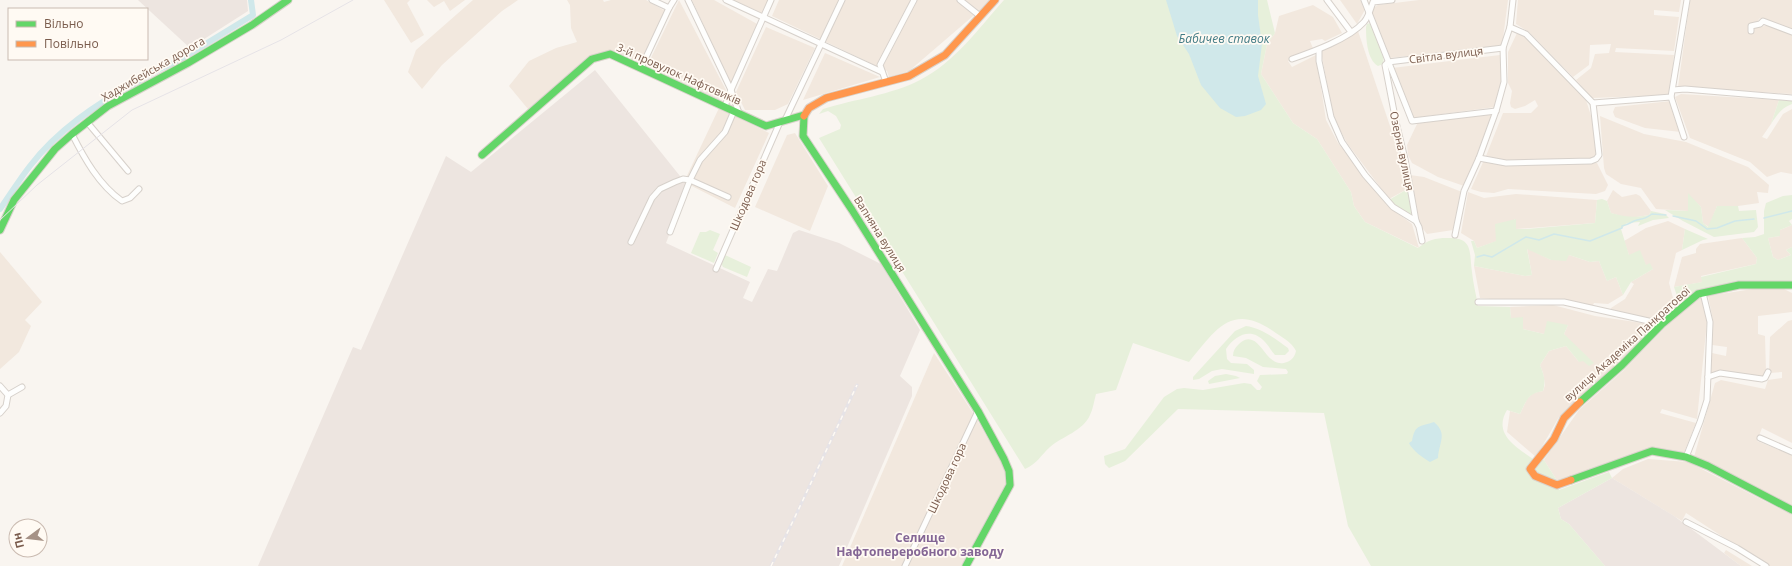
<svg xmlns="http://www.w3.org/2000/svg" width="1792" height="566" font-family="'Open Sans',sans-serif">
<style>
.residential{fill:#f2e8de}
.industrial{fill:#ede5e0}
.green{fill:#e7f0db}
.water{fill:#d0e8ea}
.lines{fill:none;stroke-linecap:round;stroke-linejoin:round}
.stream{stroke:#d0e8ea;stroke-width:1.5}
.canal{stroke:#d0e8ea;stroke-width:6}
.street-casing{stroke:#d7d1cb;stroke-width:7}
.fast-casing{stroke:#d9d2cb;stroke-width:9}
.slow-casing{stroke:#d9d2cb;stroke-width:9}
.street{stroke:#fefefd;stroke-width:5}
.fast{stroke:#63d668;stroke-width:7}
.slow{stroke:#ff974d;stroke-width:7}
.tram{stroke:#e6e3e7;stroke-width:1}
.rail-casing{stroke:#e6e3e7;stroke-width:3}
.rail{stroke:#fffaf3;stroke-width:1.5;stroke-dasharray:4.5;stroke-linecap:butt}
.labels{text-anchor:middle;stroke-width:3.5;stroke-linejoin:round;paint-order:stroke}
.street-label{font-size:11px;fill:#7a5c4d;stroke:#fffaf3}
.water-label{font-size:12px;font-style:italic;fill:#437c86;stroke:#fffaf3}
.neighbourhood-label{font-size:12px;font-weight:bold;fill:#846695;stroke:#fffaf3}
</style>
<rect width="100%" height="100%" fill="#f9f5f0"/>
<g class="residential">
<path d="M384,0H410L407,3L424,35L411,43Z"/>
<path d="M427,0H465L450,11L444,1L434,7Z"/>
<path d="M473,0H518L502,11L442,65L422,89L408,72L416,50Z"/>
<path d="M567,0H603L604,2L611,0H646L665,11L639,65L610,52L589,56L528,109L509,86L529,61L556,48L577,42L571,28L570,5Z"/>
<path d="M679,0L726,90L719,99L647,66Z"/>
<path d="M692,0H714L759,25L731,85Z"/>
<path d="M733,0H770L764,14Z"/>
<path d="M779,0H990L980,10L909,71L889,77L887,71L772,16Z"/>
<path d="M1340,0H1363L1366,8L1357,24Z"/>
<path d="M1419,0H1508L1502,46L1389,58L1371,10L1378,5Z"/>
<path d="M1518,0H1681L1679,12L1654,10V15L1679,17L1674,51L1616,48L1615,52L1674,55L1670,95L1592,98L1576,80L1591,68L1595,54L1609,53L1611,44L1590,45L1589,65L1573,77L1529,32L1516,24Z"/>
<path d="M1690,0H1792V30L1760,18L1756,23H1749L1748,33H1753L1754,28L1770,25L1792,34V94L1678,87Z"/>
<path d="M1313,5L1333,17L1342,33L1325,41L1322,39L1310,41L1314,51L1288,61L1292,67L1316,55L1326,120L1338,143L1389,207L1412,224L1419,248L1365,222L1354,206L1351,192L1317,139L1293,123L1261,74L1267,44L1275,33L1279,16Z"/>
<path d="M766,27L815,48L788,104L775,110H745L736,92Z"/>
<path d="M1358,31L1390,126L1409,188L1389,199L1347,143L1333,116L1321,51Z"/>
<path d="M1517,33L1523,34L1586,100L1592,119L1597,152L1592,160L1501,161L1486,156L1503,113H1531L1538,106L1535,100L1525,106L1515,109L1511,107L1510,103L1512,91L1508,83V52Z"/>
<path d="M825,53L880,77L803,100Z"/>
<path d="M1500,55L1503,84L1495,107L1413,118L1392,68Z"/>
<path d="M1681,94L1779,100L1771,124L1762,137L1767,139L1783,114L1792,109V174L1781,172L1767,177L1750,162L1690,138L1675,97Z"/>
<path d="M1671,101L1681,132L1645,128L1615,117L1613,112L1615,107Z"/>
<path d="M719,108L769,133L735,208L684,182Z"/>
<path d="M1496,112L1467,187L1438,177L1412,163L1408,155L1407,145L1418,122Z"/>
<path d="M1600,116L1644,134L1686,142L1748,167L1769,185L1768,193L1757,192L1759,203L1738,206H1717L1709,227L1703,223L1701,207L1688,194V211L1656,209L1641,188L1621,184L1606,174L1604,168Z"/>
<path d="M795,133L828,186L810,231L755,207L787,135Z"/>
<path d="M1484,160L1506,166L1597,163L1608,185L1605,191L1596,194L1508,189L1494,193L1481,192L1471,189Z"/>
<path d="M1410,175L1424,177L1462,192L1453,230L1427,234L1420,225Z"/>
<path d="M1613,190L1622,197L1636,194L1640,196L1651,211L1649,215L1637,217H1624L1611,213L1607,201Z"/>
<path d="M1468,192L1484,198L1516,194L1597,200L1595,223L1516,229L1515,219L1497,241L1477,248L1474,241L1461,233Z"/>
<path d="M1668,221L1685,229L1682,250L1676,253L1669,283L1673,298L1678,305L1664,318L1652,321L1610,312L1611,308L1625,299L1634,284L1631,282L1653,269L1629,255L1624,241L1646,228Z"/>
<path d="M1792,225V247L1786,250L1791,255L1778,260L1773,257L1768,238L1780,236V230Z"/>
<path d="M1742,238L1757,258L1756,264L1701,276L1703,282L1674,287L1682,257L1696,253V249L1700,244Z"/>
<path d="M1527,248L1551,260L1569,255L1590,262L1599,261L1607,281L1616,277L1623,295L1608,304L1594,303L1592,307L1564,301L1503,300L1480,298L1474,266L1525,276L1532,275Z"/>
<path d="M0,252L42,302L25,320L31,326L19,352L0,369Z"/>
<path d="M1759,288H1782L1792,293V312L1758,316V334L1765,336L1766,372L1763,378L1759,379L1758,375L1751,377L1711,374L1712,353L1726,356L1727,347L1712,345L1713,320L1708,296Z"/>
<path d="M1701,297L1707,322L1697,419L1662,409L1660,413L1696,423L1683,455L1653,449L1557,483L1556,479L1544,460L1579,410L1623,371L1685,307Z"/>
<path d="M1553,305L1595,316L1649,324L1651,329L1622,362L1559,417L1536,457L1507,432L1510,411L1520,414L1527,399L1533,393L1543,391L1545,385L1543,373L1540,365L1549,351L1566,346L1579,362L1564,334L1568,325L1544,334L1523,329L1511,318L1510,307Z"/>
<path d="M1792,320V443L1762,428L1757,441L1792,455V509L1694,457L1715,383L1721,380L1765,389L1768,380L1782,378V372L1769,373L1770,337L1788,321Z"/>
<path d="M934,353L973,413L1005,469L1006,484L962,566H842Z"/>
<path d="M1648,459L1688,462L1792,515V566H1768L1686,513L1682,521L1612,478L1623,469Z"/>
<path d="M1726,550L1752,566H1741L1724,553Z"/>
</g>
<g class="industrial">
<path d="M138,0H247L248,11L190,48Z"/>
<path d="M595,70L688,186L666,243L750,282L743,298L752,302L768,269L777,271L793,233L799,230L839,243L881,264L920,330L900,376L912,387V396L839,566H258L353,347L361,350L446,156L471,172Z"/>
<path d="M1612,478L1674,516L1741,566H1605L1569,524L1561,519L1558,508Z"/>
</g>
<g class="green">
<path d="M1004,0H1267L1275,33L1267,44L1261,74L1293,123L1317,139L1351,192L1354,206L1365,222L1418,248C1428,240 1435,238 1447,238C1474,237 1469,252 1472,272C1473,283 1476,294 1478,306L1510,307L1511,318L1523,317V329L1544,334L1547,321L1568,325L1564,334L1594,363L1589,366L1583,361L1579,362L1566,346L1549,351L1540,365C1544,374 1546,382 1543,391C1527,394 1527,400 1520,414L1507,410C1492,435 1518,448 1536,461L1544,460L1556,479L1559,490L1609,472L1612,478L1558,508L1561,519L1569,524L1605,566H1371L1348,526L1324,413L1178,409L1125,461L1109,468L1105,464L1104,456L1125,449L1164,397L1177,389L1184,388L1203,390L1244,383L1251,384L1257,390H1260L1262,387L1257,381L1260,375L1287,374L1288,372L1286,369L1263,367L1246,358L1233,356C1233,351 1235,348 1238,345C1242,341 1246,338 1252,340C1264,344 1269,369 1287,362C1292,360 1295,356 1296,351C1292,342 1280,336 1273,331C1231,302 1215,331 1189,362L1133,343L1116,390L1096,394C1094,401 1093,409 1090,415C1083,431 1063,436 1050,447C1040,456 1038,463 1025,469L819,138L840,129L841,125L836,116L828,111L819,114L823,109C855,99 891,95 920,80C954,63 979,28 1004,0Z"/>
<path d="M1370,23C1375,32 1386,54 1383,64L1378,66C1367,60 1366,39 1366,27L1367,24Z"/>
<path d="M1779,100L1792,101V104C1781,108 1777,115 1771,124Z"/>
<path d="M1409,188L1414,218L1394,205L1389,200Z"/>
<path d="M1688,193L1701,207L1703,223L1708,227L1717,206H1738L1739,211L1756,210L1758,227L1754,232L1714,237L1683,221L1665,210L1688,211Z"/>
<path d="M1792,195V219L1789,221L1792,225L1780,230V236L1768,238L1773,257L1778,260L1791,255L1786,250L1792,247V281H1737L1704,290L1683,302L1677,296L1674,287L1702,282L1701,277L1756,264L1757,258L1742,238L1755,237L1764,234V211L1766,203L1783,196Z"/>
<path d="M1602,199L1607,201L1611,213C1625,217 1635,218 1649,215L1651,211L1665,214L1669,218L1653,220L1638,226L1640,222L1627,223L1621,229L1629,255L1640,250L1646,265L1650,263L1653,269L1631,282L1623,295L1616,277L1607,281L1599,261L1590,262L1569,255L1566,261L1551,260L1527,249L1532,275L1525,276L1474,266L1475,255L1471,241H1474L1477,248L1496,241L1495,224L1516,219V229H1527L1595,223L1597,200Z"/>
<path d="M1685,229L1708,239L1703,240L1682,250Z"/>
<path d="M710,230L720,234L713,250L718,253L714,263L691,253L700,232H706Z"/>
<path d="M725,255L751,267L747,277L723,267L721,263Z"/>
<path d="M1246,326C1261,328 1276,339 1288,348L1289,351L1285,355H1275C1271,351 1269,346 1265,342C1252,327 1236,334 1226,349L1227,359L1231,363L1247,364L1254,370V374L1222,369L1212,371L1199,379L1193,380V377L1235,331Z"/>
<path d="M1226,374L1236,376L1240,378L1209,384L1208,381L1215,376Z"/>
</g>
<g class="water">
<path d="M1166,0H1258V15L1262,44L1258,76L1266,104L1261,110L1245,116L1236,117L1220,108L1201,85L1189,54L1177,36Z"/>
<path d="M1434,422C1448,434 1439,442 1438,458L1430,462C1423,458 1412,450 1409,443L1412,441C1415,423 1421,427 1434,422Z"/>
</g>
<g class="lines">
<g class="stream">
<path d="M1673,216L1696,221L1707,229L1717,228L1735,221L1754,219"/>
<path d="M1764,218L1792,211"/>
<path d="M1477,257L1484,255L1492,257L1526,237L1539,240L1554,234L1590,241L1622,228V226C1627,225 1630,223 1634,221C1642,218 1642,221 1652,214L1666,215"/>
</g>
<path class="canal" d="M0,209C10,195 19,180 30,166C58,130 95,105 135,83C148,75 161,67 176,62L253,15L251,0"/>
<defs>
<g id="street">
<path d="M652,0L669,8"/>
<path d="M688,0L731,90L739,113"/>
<path d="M726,0L882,72"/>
<path d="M960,0L980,16"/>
<path d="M1327,0L1351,32"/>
<path d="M1364,0L1412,121L1496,111"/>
<path d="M1751,31V26L1760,24L1763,21L1792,32"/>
<path d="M1319,50V61L1331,117L1342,142L1365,175L1393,207L1416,221"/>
<path d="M1292,59C1312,52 1349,39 1364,22C1368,18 1371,8 1373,2L1392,0"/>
<path d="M641,68L669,8L674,0"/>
<path d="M886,82L880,65L914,0"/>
<path d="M1673,90L1685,89L1792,98"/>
<path d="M1671,97L1684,137"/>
<path d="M1593,103L1671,97L1687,0"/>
<path d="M725,106L731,90L771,0"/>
<path d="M785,120L842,0"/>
<path d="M87,122L128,171"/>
<path d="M72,134C84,158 99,185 122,201L130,198L139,189"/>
<path d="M1479,158L1506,163L1591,161L1596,159L1599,155L1593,103L1526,34L1510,27"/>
<path d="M670,232L690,180L700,160L725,132L734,111"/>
<path d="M1455,235L1464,191L1479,158L1496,111L1504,82L1503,48L1510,27L1513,0"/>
<path d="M1422,241L1419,227L1416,221L1405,159L1396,122L1385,65L1388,62L1503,48"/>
<path d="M631,242L652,198L660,189L675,182L683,179L690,180L728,197"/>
<path d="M716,269L780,122"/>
<path d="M1478,302H1564L1662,324"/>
<path d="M1708,377L1720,373L1762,379L1765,378L1768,372"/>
<path d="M0,386L8,395L6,406L0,413"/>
<path d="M8,395L22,387"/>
<path d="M1760,438L1792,452"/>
<path d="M1686,457L1700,422L1707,400L1710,322L1703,293"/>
<path d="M1686,522L1737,548L1766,566"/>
<path d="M905,566L978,411"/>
</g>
<g id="fast">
<path d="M804,116L803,136L852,210L978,411L1004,459L1009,471L1010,485L966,566"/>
<path d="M482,155L592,59L610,54L766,126L804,115"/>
<path d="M0,230L14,200L55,149L72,134L108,106L188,63L252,25L288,0"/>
<path d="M1580,402L1622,365L1662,324L1698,294L1739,285H1792"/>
<path d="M1571,480L1652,451L1686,457L1708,466L1792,510"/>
</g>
<g id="slow">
<path d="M804,116L809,108L826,98L909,76L945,55L995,0"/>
<path d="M1571,480L1557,485L1535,476L1530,469L1554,439L1564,418L1580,402"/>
</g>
</defs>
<use href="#street" class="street-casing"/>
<use href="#fast" class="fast-casing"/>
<use href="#slow" class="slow-casing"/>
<use href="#street" class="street"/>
<use href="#fast" class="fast"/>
<use href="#slow" class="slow"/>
<path class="tram" d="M0,220L37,185L132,110L281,40L353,0"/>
<defs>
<path id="rail" d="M771,566L794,519L857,385"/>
</defs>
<use href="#rail" class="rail-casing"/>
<use href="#rail" class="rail"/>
</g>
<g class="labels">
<g class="street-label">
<text transform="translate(1446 55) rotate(-7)" y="4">Світла вулиця</text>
<text transform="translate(153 69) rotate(-30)" y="4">Хаджибейська дорога</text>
<text transform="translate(679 74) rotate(24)" y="4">3-й провулок Нафтовиків</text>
<text transform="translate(1402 151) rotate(78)" y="4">Озерна вулиця</text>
<text transform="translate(748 195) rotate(-67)" y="4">Шкодова гора</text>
<text transform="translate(880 234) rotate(58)" y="4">Вапняна вулиця</text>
<text transform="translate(1627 344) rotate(-42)" y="4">вулиця Академіка Панкратової</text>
<text transform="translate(947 478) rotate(-65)" y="4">Шкодова гора</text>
</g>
<g class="water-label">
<text x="1224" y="43">Бабичев ставок</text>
</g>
<g class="neighbourhood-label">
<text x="920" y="542">Селище<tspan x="920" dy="14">Нафтопереробного заводу</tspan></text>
</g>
</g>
<rect x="8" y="8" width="140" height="52" fill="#fffaf3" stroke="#cabbb1"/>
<rect x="16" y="21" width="20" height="6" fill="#63d668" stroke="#cabbb1"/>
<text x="44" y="28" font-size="12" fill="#7a5c4d">Вільно</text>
<rect x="16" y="41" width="20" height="6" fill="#ff974d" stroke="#cabbb1"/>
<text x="44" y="48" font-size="12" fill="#7a5c4d">Повільно</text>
<g transform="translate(28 538) rotate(255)"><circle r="19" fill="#fffaf3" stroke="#cabbb1"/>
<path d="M0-3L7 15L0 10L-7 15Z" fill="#a69286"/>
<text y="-6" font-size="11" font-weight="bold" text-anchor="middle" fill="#7a5c4d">Пн</text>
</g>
</svg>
